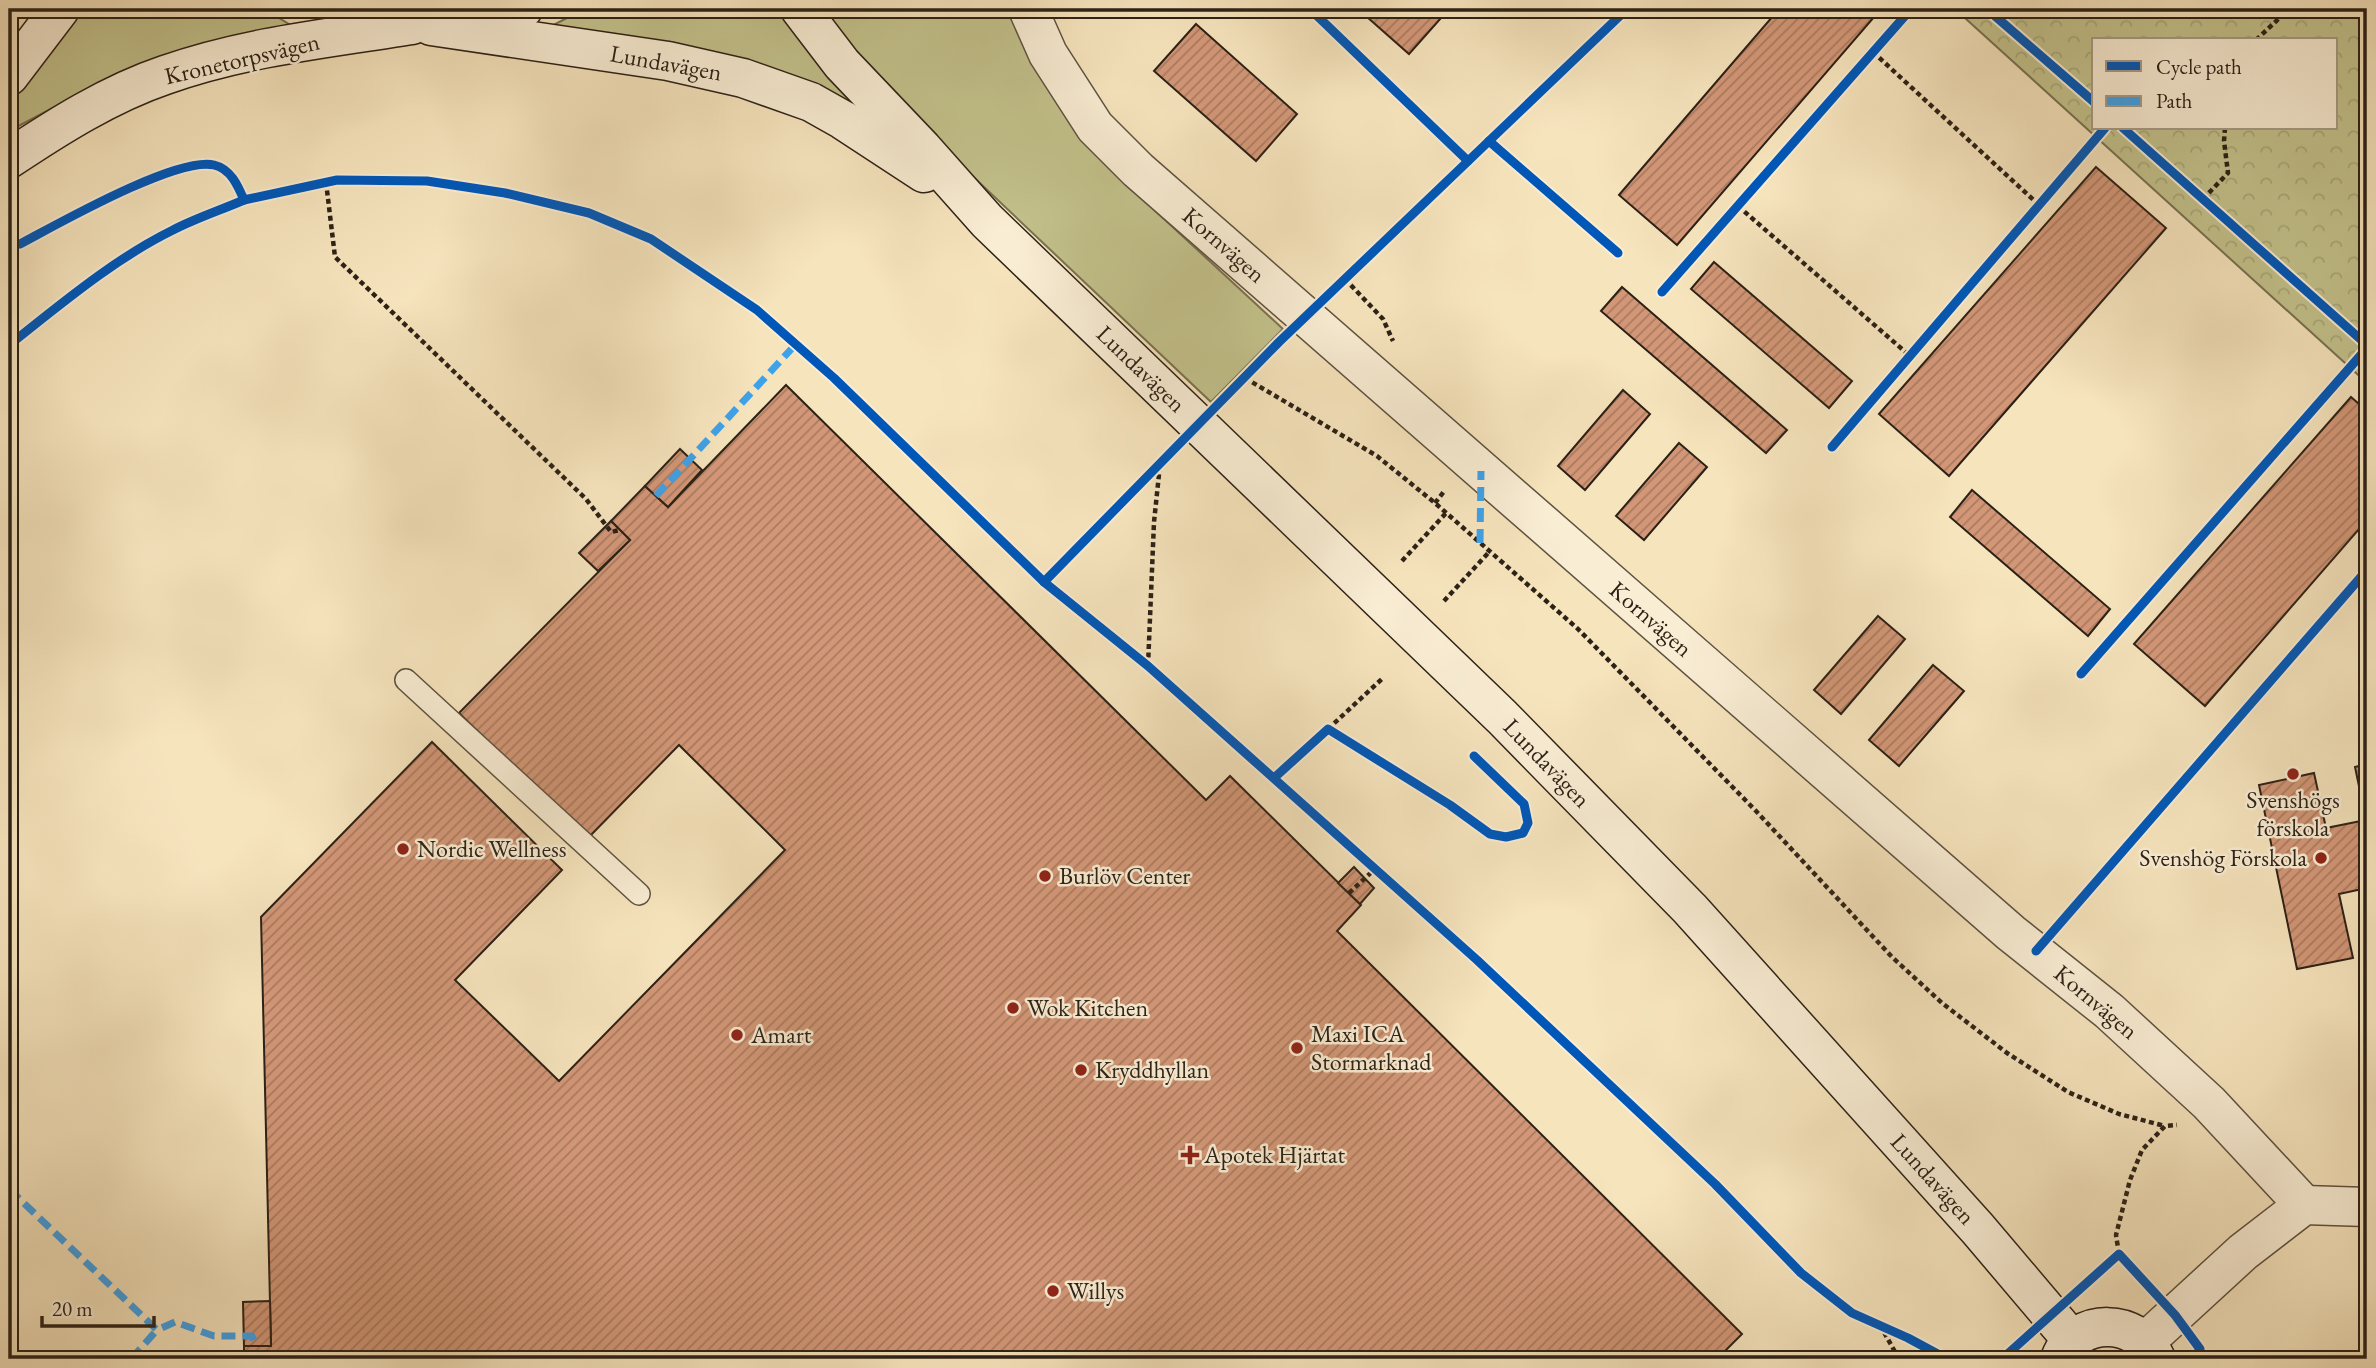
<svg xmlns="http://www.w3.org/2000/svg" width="2376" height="1368" font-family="'EB Garamond',serif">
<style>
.grass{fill:#c3c28c;stroke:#787251;stroke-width:2}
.park{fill:url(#park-crowns);stroke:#787251;stroke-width:2;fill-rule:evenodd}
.building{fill:url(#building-hatch);stroke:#2c2116;stroke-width:2}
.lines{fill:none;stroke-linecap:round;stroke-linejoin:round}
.service-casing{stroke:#5e5240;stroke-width:24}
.minor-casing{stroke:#5e5240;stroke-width:41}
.tertiary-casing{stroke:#5e5240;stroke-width:41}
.secondary-casing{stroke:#2c2116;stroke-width:41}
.path{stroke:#2c2116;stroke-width:4.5;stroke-dasharray:5 3.5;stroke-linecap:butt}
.service{stroke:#f9edd4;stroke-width:21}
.minor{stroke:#f9edd4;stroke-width:38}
.tertiary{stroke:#f9edd4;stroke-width:38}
.secondary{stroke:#f9edd4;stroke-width:38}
.quiet{stroke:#3ea2ea;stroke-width:7;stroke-dasharray:14 7;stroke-linecap:butt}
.cycleway-casing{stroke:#f9edd4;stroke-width:13}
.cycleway{stroke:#0057b8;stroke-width:9}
.poi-dot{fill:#8f2418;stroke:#f9edd4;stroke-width:2.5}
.labels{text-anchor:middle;stroke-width:5;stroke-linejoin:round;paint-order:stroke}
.street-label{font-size:24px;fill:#2c2116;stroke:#f9edd4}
.poi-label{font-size:24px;fill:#2c2116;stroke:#f9edd4;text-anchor:start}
</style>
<defs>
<pattern id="park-crowns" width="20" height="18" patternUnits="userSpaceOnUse" patternTransform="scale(1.75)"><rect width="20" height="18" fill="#c3c28c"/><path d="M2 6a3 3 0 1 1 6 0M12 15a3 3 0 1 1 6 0" fill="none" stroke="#a8a678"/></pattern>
<pattern id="building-hatch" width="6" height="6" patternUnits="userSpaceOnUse" patternTransform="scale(1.75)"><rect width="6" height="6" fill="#d39777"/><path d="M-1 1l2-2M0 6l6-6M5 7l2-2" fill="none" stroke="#ab7b61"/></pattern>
</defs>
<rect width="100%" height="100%" fill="#f6e4bd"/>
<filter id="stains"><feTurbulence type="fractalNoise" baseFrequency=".00286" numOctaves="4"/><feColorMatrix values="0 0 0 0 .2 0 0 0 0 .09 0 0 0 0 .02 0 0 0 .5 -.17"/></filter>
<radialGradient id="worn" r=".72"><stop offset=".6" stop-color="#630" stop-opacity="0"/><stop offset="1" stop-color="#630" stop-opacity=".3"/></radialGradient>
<g class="grass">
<path d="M82,9H264L292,26L123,71L9,131V99Z"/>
<path d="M584,9H785L873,114L540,32Z"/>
<path d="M818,9H1014L1123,181L1283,329L1211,402L888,96Z"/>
</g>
<path class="park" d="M1955,9H2367V383ZM2094,40H2336V128H2094Z"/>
<g class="building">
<path d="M1358,9H1449L1409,54Z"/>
<path d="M1779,9H1881L1677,245L1619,195Z"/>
<path d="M1196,24L1297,114L1256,161L1154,71Z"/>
<path d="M2096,167L2166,228L1949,476L1879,414Z"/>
<path d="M1714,262L1852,381L1829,408L1691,289Z"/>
<path d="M1622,287L1787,430L1766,453L1601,311Z"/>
<path d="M786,385L1206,800L1230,776L1361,905L1337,931L1742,1334L1717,1359H244V1346H271L261,917L432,742L562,870L455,980L559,1081L785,850L679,745L587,839L459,713L630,540L611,521L645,486L668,507Z"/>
<path d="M1623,390L1650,414L1585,490L1558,466Z"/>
<path d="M2351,397L2367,411V520L2205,706L2134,644Z"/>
<path d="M1679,443L1707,467L1644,540L1616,516Z"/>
<path d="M680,449L702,470L668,507L645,486Z"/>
<path d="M1972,490L2110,609L2088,636L1950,517Z"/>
<path d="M611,521L630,540L598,571L579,553Z"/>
<path d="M1878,616L1905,639L1841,714L1814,690Z"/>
<path d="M1933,665L1964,691L1899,766L1869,740Z"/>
<path d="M2367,764V888L2339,894L2353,958L2297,969L2259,785L2314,773L2326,828L2366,820L2355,767Z"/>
<path d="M1354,867L1374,888L1360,904L1338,883Z"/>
<path d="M270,1301L271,1346H244L243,1302Z"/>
</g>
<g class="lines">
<defs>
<path id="service" d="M406,680L639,894"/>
<path id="minor" d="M1028,9L1048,54L1095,127L1138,170L2011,933L2109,1011L2209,1103L2304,1205"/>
<path id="tertiary" d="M2145,1342L2243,1252L2304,1205L2367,1207"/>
<g id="secondary">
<path d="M800,9L842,64L923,149L987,221L1502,717L1690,909L1978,1229L2072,1340"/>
<path d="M467,23L485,20L523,9"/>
<path d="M431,26L668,61L743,78L811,102L843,120L924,173"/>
<path d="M9,76L60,9"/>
<path d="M9,159C57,127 109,94 165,75C244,47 329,38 412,25"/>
<path d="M2060,1359C2076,1316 2139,1317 2156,1359"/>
</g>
</defs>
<use href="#service" class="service-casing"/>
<use href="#minor" class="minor-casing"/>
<use href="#tertiary" class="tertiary-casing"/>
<use href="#secondary" class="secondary-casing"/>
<g class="path">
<path d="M2256,40L2289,9"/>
<path d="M1873,52L2039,205"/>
<path d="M326,182L335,257L586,499L611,532L620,530"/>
<path d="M2203,199L2228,173L2224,141L2225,128"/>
<path d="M1738,206L1910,356"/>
<path d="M1345,279L1383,319L1393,341"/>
<path d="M1245,378L1377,456L1435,503L1578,629L1756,811L1892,957L1942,1003L2007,1053L2068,1092L2119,1114L2165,1126"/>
<path d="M1435,503L1445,490"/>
<path d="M1402,561L1446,513"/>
<path d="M1444,601L1490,551"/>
<path d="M1148,666L1154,522L1160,465"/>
<path d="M1328,729L1384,677"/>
<path d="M1349,893L1376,868"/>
<path d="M2119,1254L2116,1235L2130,1180L2142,1150L2165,1126L2177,1125"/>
<path d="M1880,1325L1899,1359"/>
</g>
<use href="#service" class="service"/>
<use href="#minor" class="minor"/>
<use href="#tertiary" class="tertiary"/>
<use href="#secondary" class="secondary"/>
<g class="quiet">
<path d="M656,496L796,344"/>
<path d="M1480,543L1481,471"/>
<path d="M9,1189L157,1330L175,1322L214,1336H252L256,1346"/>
<path d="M131,1359L157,1330"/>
</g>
<defs>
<g id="cycleway">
<path d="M1310,9L1468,161"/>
<path d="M1987,9L2094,102"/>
<path d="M2123,128L2367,345"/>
<path d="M1489,141L1618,253"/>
<path d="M9,244H20C56,225 177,156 214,165C231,169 238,186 244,200L337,180L427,181L505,193L589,213L651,239L757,310L834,378L1044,582L1148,666L1477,960L1715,1184L1801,1273L1852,1313L1908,1338L1947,1359"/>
<path d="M1662,292L1911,9"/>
<path d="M9,345C61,304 114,259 173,230C196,218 221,210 244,200"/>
<path d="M1832,447L2105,128"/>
<path d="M1044,582L1279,342L1627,9"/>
<path d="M2081,674L2367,348"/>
<path d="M1274,778L1328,729L1450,805L1490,834L1506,837L1523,833L1528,823L1524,804L1474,756"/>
<path d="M2036,951L2367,570"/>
<path d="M2002,1359L2119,1254L2175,1315L2200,1349L2194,1359"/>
</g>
</defs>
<use href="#cycleway" class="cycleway-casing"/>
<use href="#cycleway" class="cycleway"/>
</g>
<g class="poi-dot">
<circle cx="2293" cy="774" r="7"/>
<circle cx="403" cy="849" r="7"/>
<circle cx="2321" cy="858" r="7"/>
<circle cx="1045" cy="876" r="7"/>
<circle cx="1013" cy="1008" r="7"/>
<circle cx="737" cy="1035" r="7"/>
<circle cx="1297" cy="1048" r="7"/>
<circle cx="1081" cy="1070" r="7"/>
<path d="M1186.5 1144.5h7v7h7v7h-7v7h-7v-7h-7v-7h7z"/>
<circle cx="1053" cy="1291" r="7"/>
</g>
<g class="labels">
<g class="street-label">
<text transform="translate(242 59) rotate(-13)" y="8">Kronetorpsvägen</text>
<text transform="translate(666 63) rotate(10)" y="8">Lundavägen</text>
<text transform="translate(1224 245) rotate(41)" y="8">Kornvägen</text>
<text transform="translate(1141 369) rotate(44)" y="8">Lundavägen</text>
<text transform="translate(1651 619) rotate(41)" y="8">Kornvägen</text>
<text transform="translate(1547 763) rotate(46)" y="8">Lundavägen</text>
<text transform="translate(2096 1002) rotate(40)" y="8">Kornvägen</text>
<text transform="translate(1933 1179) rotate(48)" y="8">Lundavägen</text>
</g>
<g class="poi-label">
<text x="2293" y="808" text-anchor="middle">Svenshögs<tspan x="2293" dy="28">förskola</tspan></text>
<text x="417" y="857">Nordic Wellness</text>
<text x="2307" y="866" text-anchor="end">Svenshög Förskola</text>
<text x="1059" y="884">Burlöv Center</text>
<text x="1027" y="1016">Wok Kitchen</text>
<text x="1311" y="1042">Maxi ICA<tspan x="1311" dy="28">Stormarknad</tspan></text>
<text x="751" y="1043">Amart</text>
<text x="1095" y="1078">Kryddhyllan</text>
<text x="1204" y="1163">Apotek Hjärtat</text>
<text x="1067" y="1299">Willys</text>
</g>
</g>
<rect width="2376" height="1368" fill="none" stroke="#f6e4bd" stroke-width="35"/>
<rect x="10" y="10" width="2355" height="1347" fill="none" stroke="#2c2116" stroke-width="3.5"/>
<rect x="18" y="18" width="2341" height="1333" fill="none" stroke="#2c2116" stroke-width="2"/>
<rect x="2092" y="38" width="245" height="91" fill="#f9edd4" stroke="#a79b88" stroke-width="2"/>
<rect x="2106" y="61" width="35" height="10" fill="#0057b8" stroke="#a79b88" stroke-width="2"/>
<text x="2156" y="74" font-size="21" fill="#2c2116">Cycle path</text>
<rect x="2106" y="96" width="35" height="10" fill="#3ea2ea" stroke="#a79b88" stroke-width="2"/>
<text x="2156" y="108" font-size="21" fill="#2c2116">Path</text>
<path d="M42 1316v10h112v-10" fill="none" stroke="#2c2116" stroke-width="3.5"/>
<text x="52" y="1316" font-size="21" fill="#2c2116" stroke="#f9edd4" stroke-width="5" paint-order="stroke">20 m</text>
<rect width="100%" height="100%" filter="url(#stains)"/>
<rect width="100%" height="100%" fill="url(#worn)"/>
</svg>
